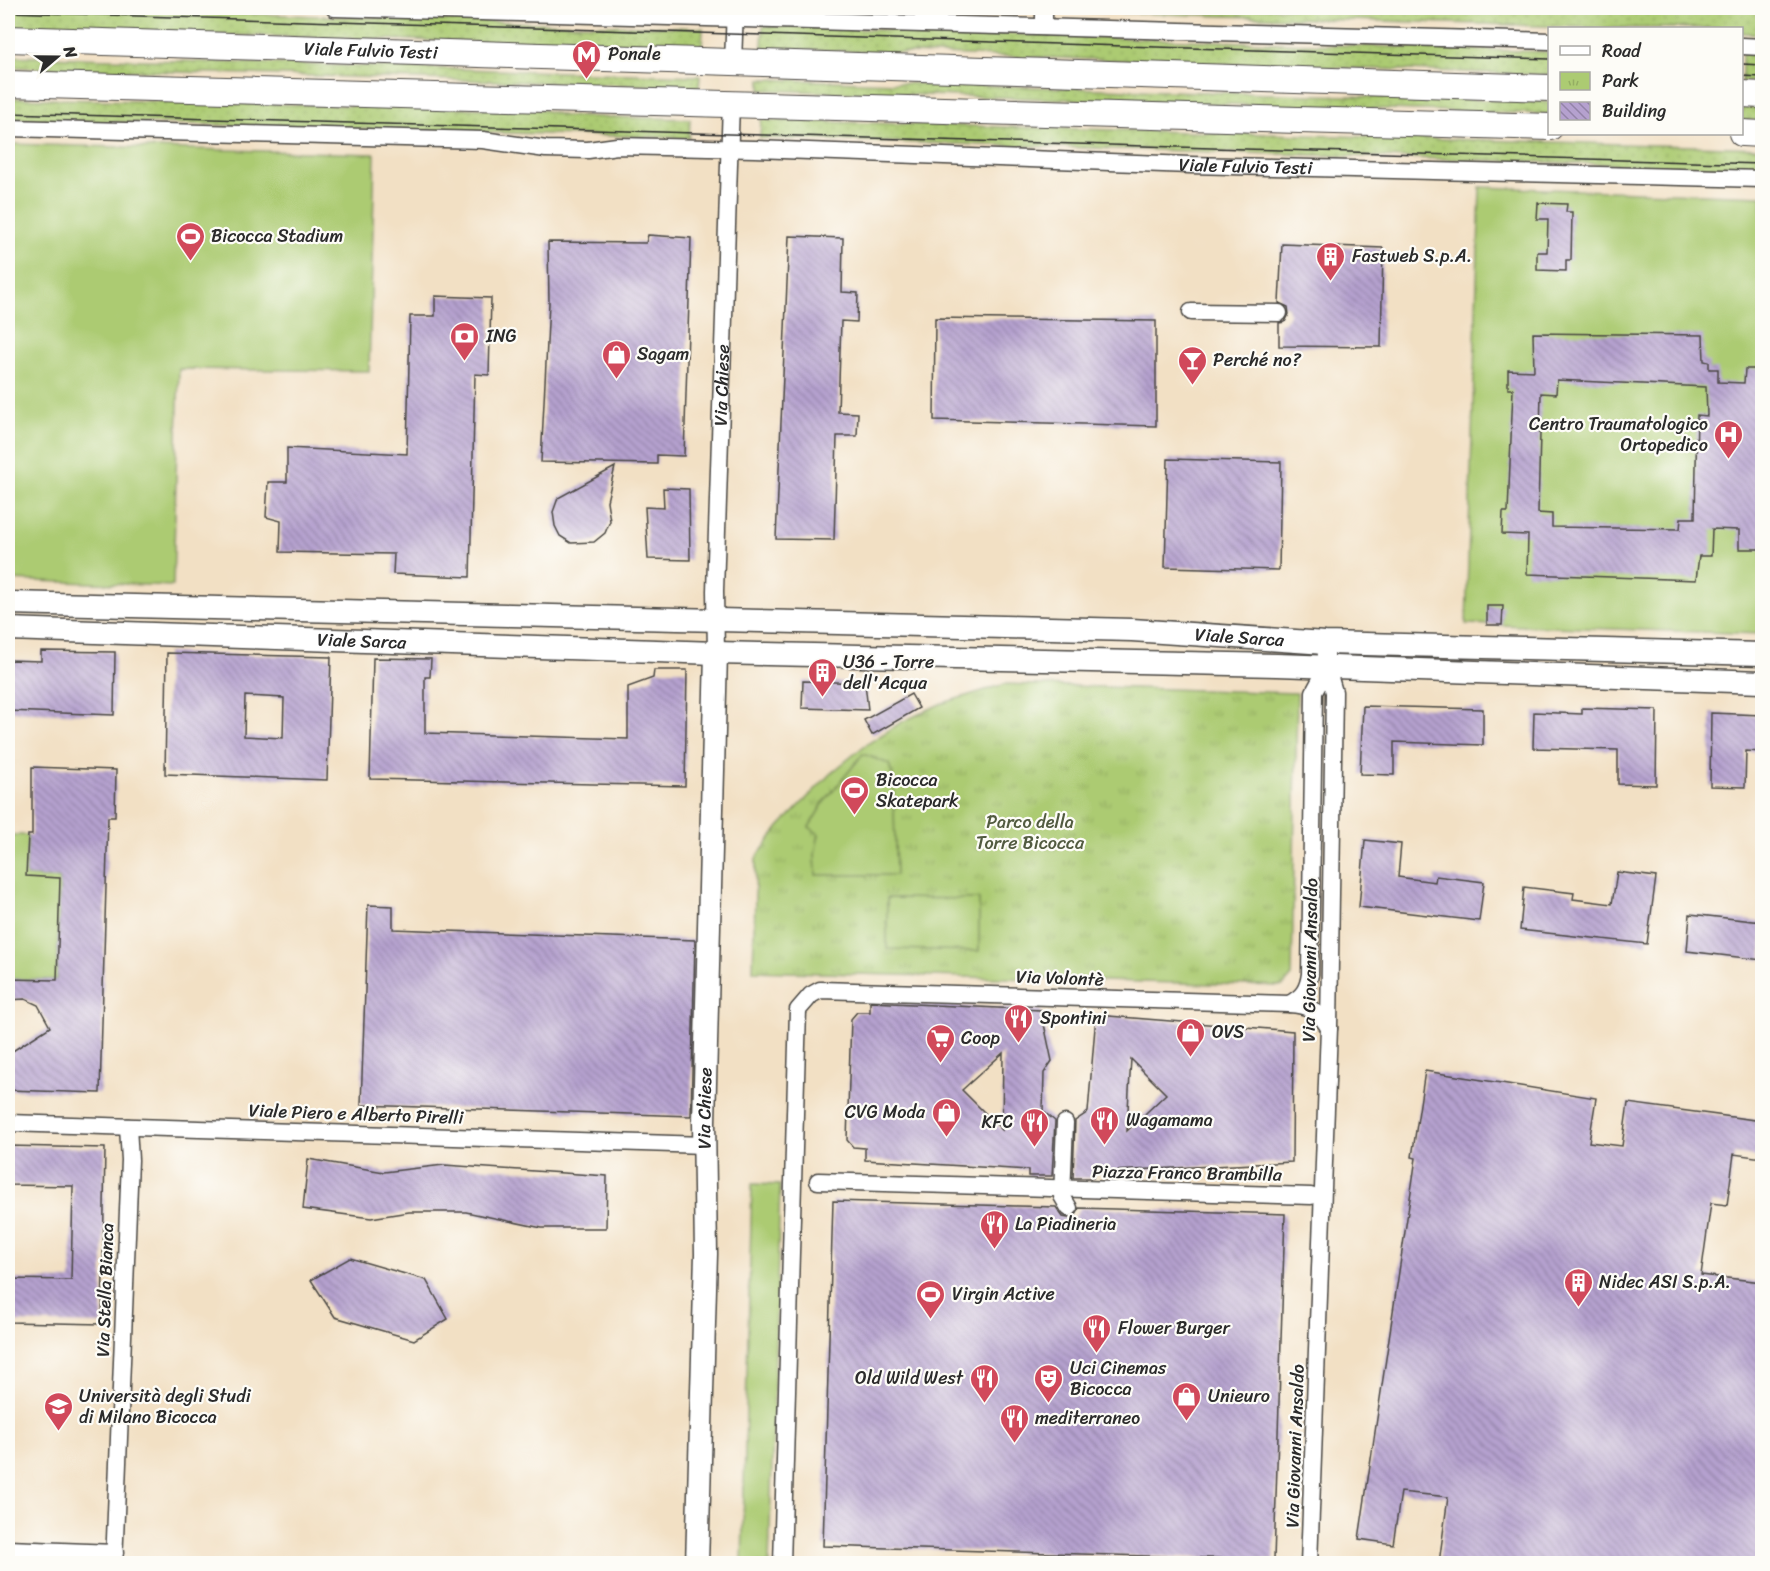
<svg xmlns="http://www.w3.org/2000/svg" width="1770" height="1571" font-family="Sriracha,sans-serif">
<style>
.grass{fill:url(#grass-dots);stroke:#6c7b4e;stroke-width:1.5}
.park{fill:url(#park-tufts);stroke:#6c7b4e;stroke-width:1.5}
.garden{fill:#accb72;stroke:#6c7b4e;stroke-width:1.5}
.building{fill:url(#building-back-hatch);fill-rule:evenodd}
.lines{fill:none;stroke-linecap:round;stroke-linejoin:round}
.street-casing{stroke:#494642;stroke-width:19}
.secondary-casing{stroke:#494642;stroke-width:25}
.primary-casing{stroke:#494642;stroke-width:28}
.street{stroke:#fff;stroke-width:16}
.secondary{stroke:#fff;stroke-width:22}
.primary{stroke:#fff;stroke-width:26}
.tram{stroke:#2b2b2b;stroke-width:1.5}
.labels{text-anchor:middle;stroke-width:4.5;stroke-linejoin:round;paint-order:stroke}
.street-label{font-size:18px;fill:#2b2b2b;stroke:#fdfcf7}
.poi-label{font-size:18px;fill:#2b2b2b;stroke:#fdfcf7;text-anchor:start}
.park-label{font-size:18px;fill:#525b40;stroke:#fdfcf7}
</style>
<defs>
<pattern id="grass-dots" width="8" height="8" patternUnits="userSpaceOnUse" patternTransform="scale(1.5)"><rect width="8" height="8" fill="#accb72"/><path d="M2 2h.1M6 6h.1" fill="none" stroke="#94ae63" stroke-width="1.8" stroke-linecap="round"/></pattern>
<pattern id="park-tufts" width="24" height="20" patternUnits="userSpaceOnUse" patternTransform="scale(1.5)"><rect width="24" height="20" fill="#accb72"/><path d="M3 7l-1-3M5 7V3M7 7l1-3M15 17l-1-3M17 17v-4M19 17l1-3" fill="none" stroke="#94ae63"/></pattern>
<pattern id="building-back-hatch" width="6" height="6" patternUnits="userSpaceOnUse" patternTransform="scale(1.5)"><rect width="6" height="6" fill="#b5a1cf"/><path d="M-1 5l2 2M0 0l6 6M5-1l2 2" fill="none" stroke="#9383a8"/></pattern>
</defs>
<rect width="100%" height="100%" fill="#fdfcf7"/>
<filter id="ink" filterUnits="userSpaceOnUse"><feTurbulence type="fractalNoise" baseFrequency=".0167" numOctaves="2"/><feDisplacementMap in="SourceGraphic" scale="12" xChannelSelector="R" yChannelSelector="G"/><feConvolveMatrix kernelMatrix="1 2 1 2 8 2 1 2 1" color-interpolation-filters="sRGB"/></filter>
<filter id="wash" filterUnits="userSpaceOnUse"><feTurbulence type="fractalNoise" baseFrequency=".008" numOctaves="4" result="noise"/><feDisplacementMap in="SourceGraphic" scale="24" xChannelSelector="R" yChannelSelector="G"/><feGaussianBlur stdDeviation="1.35" result="paint"/><feColorMatrix in="noise" values="0 0 0 0 0 0 0 0 0 0 0 0 0 0 0 0 0 1.4 0 .05"/><feComposite in="paint" operator="in"/></filter>
<g filter="url(#wash)">
<rect width="100%" height="100%" fill="#f2e0c4"/>
<g class="grass">
<path d="M8,8H60L703,28L702,48L8,29Z"/>
<path d="M1068,8H1762V34L1742,33V28H1603L1068,11Z"/>
<path d="M763,26L1549,52L1550,75L762,48Z"/>
<path d="M1742,53L1762,54V82H1742Z"/>
<path d="M8,56L700,76L699,87L8,67Z"/>
<path d="M761,79L1549,102L1550,114L761,90Z"/>
<path d="M8,98L544,110L565,116L690,119L689,138L8,119Z"/>
<path d="M1742,107L1762,108V121L1742,120Z"/>
<path d="M761,120L1762,148V173L1734,168L760,138Z"/>
</g>
<path class="park" d="M1005,684L1297,693L1292,976L1283,986L753,971L756,858L779,827L830,774L864,746L900,723L940,704Z"/>
<g class="garden">
<path d="M8,144L375,154L369,371L179,369L173,586L8,580Z"/>
<path d="M1480,187L1762,196V634L1466,624Z"/>
<path d="M863,754L889,764L893,778L896,875H816L815,853L819,834L809,827L824,802Z"/>
<path d="M8,835H28L26,876L60,878L57,980L8,979Z"/>
<path d="M887,898L979,899V951L887,949Z"/>
<path d="M752,1184L780,1185L769,1564L742,1563Z"/>
</g>
<g id="blocks">
<g class="building">
<path d="M1538,203L1567,204L1566,212H1572L1571,260H1566V271L1537,270V252H1547L1548,219H1537Z"/>
<path d="M648,235L691,238L684,456L657,455V464L541,462L549,303L548,242L646,243Z"/>
<path d="M789,236L843,238L842,292L858,293L857,322L841,321L838,412L858,413L857,436H837L834,540L776,539Z"/>
<path d="M1282,244L1383,248L1381,347L1279,346V323L1285,322L1289,314L1288,307L1279,303Z"/>
<path d="M435,296L491,298L489,375L475,374L470,577L393,574L394,554L280,552L281,521L266,517L268,482H287V448L407,454L410,316H435Z"/>
<path d="M935,318L1156,321V426L934,420Z"/>
<path d="M1533,333L1703,335L1704,361L1709,362V369H1718V382L1744,383L1745,369H1762V549H1739V530L1712,529L1711,556H1699L1696,580L1527,574L1528,535L1502,534L1503,512H1508L1513,389H1508V370L1534,371ZM1557,380L1706,387L1707,416L1697,415L1695,518H1681L1680,529L1552,527V514L1538,513L1541,393L1556,394Z"/>
<path d="M1168,459L1281,462L1279,570L1165,567Z"/>
<path d="M615,467L607,501L610,521L605,533L594,542L571,543L560,536L555,526L553,512L558,498Z"/>
<path d="M663,488L689,489L690,560L648,559L645,507L664,508Z"/>
<path d="M1487,606H1503L1502,625H1487Z"/>
<path d="M41,651L115,652L114,715L8,711V660L41,661Z"/>
<path d="M167,653L331,657L327,780L165,774ZM245,696L284,698L283,738L244,736Z"/>
<path d="M373,658L431,659L430,677H425V733L628,739V687L653,678L654,670H687L685,786L370,779Z"/>
<path d="M803,681L865,683L868,710L802,708Z"/>
<path d="M911,694L919,708L872,735L864,720Z"/>
<path d="M1363,706L1483,709V745L1394,742V775L1360,774Z"/>
<path d="M1582,708L1657,710L1656,785L1618,784V750L1533,748L1534,712L1582,714Z"/>
<path d="M1711,713L1762,715V752L1746,751L1745,787L1710,786Z"/>
<path d="M32,767L116,770L115,817H108L100,1093L8,1090V1054L50,1027L38,1005L25,999L8,1000V979L57,980L60,878L26,876L28,835H32Z"/>
<path d="M1365,840L1401,844L1398,877L1435,882L1436,876L1484,882L1479,921L1359,907Z"/>
<path d="M1617,872L1656,877L1647,944L1520,930L1524,887L1574,893L1573,899L1612,904Z"/>
<path d="M368,905L393,906V929L695,940L691,1116L361,1105Z"/>
<path d="M1690,914L1762,922V960L1687,951Z"/>
<path d="M870,1002L1041,1010L1052,1061L1044,1073L1043,1111L1055,1121L1052,1176H1028V1170L865,1160V1148L853,1147L847,1140L851,1019L857,1012H870ZM1003,1053L1002,1130L962,1090Z"/>
<path d="M1096,1015L1293,1031L1292,1162L1093,1172V1178H1073L1075,1121L1088,1112ZM1131,1059L1166,1094L1127,1131L1129,1091Z"/>
<path d="M1425,1071L1596,1098L1589,1142L1622,1146L1628,1103L1762,1121V1158L1734,1154L1727,1205L1711,1203L1701,1275L1762,1282V1563H1439L1448,1497L1401,1492L1393,1544L1359,1539L1416,1158L1412,1157Z"/>
<path d="M8,1146L105,1148L102,1324L8,1322V1279L71,1280L73,1186L8,1185Z"/>
<path d="M308,1159L384,1172L444,1165L607,1176L606,1228H542L466,1212H409L371,1218L303,1209Z"/>
<path d="M833,1201L1056,1207L1063,1217L1068,1218L1075,1217L1079,1208L1285,1214L1274,1560L823,1546Z"/>
<path d="M350,1258L426,1280L448,1319L414,1340L335,1317L311,1280Z"/>
</g>
</g>
</g>
<g filter="url(#ink)">
<use href="#blocks" fill-opacity="0" stroke="#494642" stroke-width="1.5"/>
<g class="lines">
<defs>
<g id="street">
<path d="M334,8L1550,41"/>
<path d="M1044,27V8"/>
<path d="M1742,46L1762,47"/>
<path d="M733,63L735,8"/>
<path id="s1" d="M8,128L483,140L546,149L588,150L617,146L755,149L1190,165L1762,179"/>
<path d="M1191,312L1279,313"/>
<path id="s2" d="M716,653L715,591L731,103"/>
<path d="M1289,1004C1309,1005 1319,1011 1329,1028"/>
<path d="M8,1123L704,1145"/>
<path d="M1065,1123L1062,1196L1069,1208"/>
<path d="M818,1181L1311,1196"/>
<path d="M8,1549L115,1553"/>
<path d="M114,1564L130,1160L128,1127"/>
<path d="M782,1564L798,1010L811,995L820,990L1289,1004C1303,997 1308,989 1310,974L1314,692L1327,668"/>
<path d="M1309,1564L1329,1028L1334,692L1327,668L1325,643"/>
</g>
<g id="secondary">
<path id="s3" d="M8,603L1132,630L1325,643L1762,654"/>
<path id="s4" d="M8,629L716,653L1277,665L1762,682"/>
<path id="s5" d="M697,1564L706,1254L704,1122L716,653"/>
</g>
<g id="primary">
<path id="s6" d="M8,39L1550,88"/>
<path d="M8,84L1550,127"/>
<path d="M1742,94L1762,95"/>
<path d="M1742,133L1762,134"/>
</g>
</defs>
<use href="#street" class="street-casing"/>
<use href="#secondary" class="secondary-casing"/>
<use href="#primary" class="primary-casing"/>
<use href="#street" class="street"/>
<use href="#secondary" class="secondary"/>
<use href="#primary" class="primary"/>
<g class="tram">
<path d="M8,12L1550,59"/>
<path d="M1742,64L1762,65"/>
<path d="M1742,76L1762,77"/>
<path d="M8,113L1762,164"/>
</g>
</g>
</g>
<defs>
<symbol id="metro-pin" viewBox="-11 -11 22 30"><path d="M0 17L-7.5 6A9.5 9.5 0 1 1 7.5 6Z" fill="#d1495b" stroke="#fdfcf7"/><path d="M-5.5 5V-5H-3L0 0L3-5H5.5V5H3V-.5L0 4L-3-.5V5Z" fill="#fff"/></symbol>
<symbol id="stadium-pin" viewBox="-11 -11 22 30"><path d="M0 17L-7.5 6A9.5 9.5 0 1 1 7.5 6Z" fill="#d1495b" stroke="#fdfcf7"/><path d="M0-5a6.5 5 0 1 0 0 10a6.5 5 0 1 0 0-10ZM-3.5-1.8h7v3.6h-7Z" fill="#fff"/></symbol>
<symbol id="building-pin" viewBox="-11 -11 22 30"><path d="M0 17L-7.5 6A9.5 9.5 0 1 1 7.5 6Z" fill="#d1495b" stroke="#fdfcf7"/><path d="M-4-6H4V6H1V3H-1V6H-4ZM-2.5-4.3h1.7v1.8h-1.7ZM.8-4.3h1.7v1.8H.8ZM-2.5-1h1.7V.8h-1.7ZM.8-1h1.7V.8H.8Z" fill="#fff"/></symbol>
<symbol id="bank-pin" viewBox="-11 -11 22 30"><path d="M0 17L-7.5 6A9.5 9.5 0 1 1 7.5 6Z" fill="#d1495b" stroke="#fdfcf7"/><path d="M-6-4H6V4H-6ZM0-2.3a2.3 2.3 0 1 0 0 4.6a2.3 2.3 0 1 0 0-4.6Z" fill="#fff"/></symbol>
<symbol id="shop-pin" viewBox="-11 -11 22 30"><path d="M0 17L-7.5 6A9.5 9.5 0 1 1 7.5 6Z" fill="#d1495b" stroke="#fdfcf7"/><path d="M-5-2.5h2.3a2.7 3.5 0 0 1 5.4 0H5L5.5 6h-11ZM-1.5-2.5h3a1.5 2.3 0 0 0-3 0Z" fill="#fff"/></symbol>
<symbol id="bar-pin" viewBox="-11 -11 22 30"><path d="M0 17L-7.5 6A9.5 9.5 0 1 1 7.5 6Z" fill="#d1495b" stroke="#fdfcf7"/><path d="M-6-5H6L.8 .8V4.5H3.5V6h-7V4.5H-.8V.8Z" fill="#fff"/></symbol>
<symbol id="hospital-pin" viewBox="-11 -11 22 30"><path d="M0 17L-7.5 6A9.5 9.5 0 1 1 7.5 6Z" fill="#d1495b" stroke="#fdfcf7"/><path d="M-5-5h3v3.5h4V-5h3V5h-3V1.5h-4V5h-3Z" fill="#fff"/></symbol>
<symbol id="restaurant-pin" viewBox="-11 -11 22 30"><path d="M0 17L-7.5 6A9.5 9.5 0 1 1 7.5 6Z" fill="#d1495b" stroke="#fdfcf7"/><path d="M-5-6h1v4h1v-4h1v4h1v-4h1v5L-1.5 .5V6h-2V.5L-5-1ZM5-6V6H3V1.5H1.5Q1.5-4 5-6Z" fill="#fff"/></symbol>
<symbol id="supermarket-pin" viewBox="-11 -11 22 30"><path d="M0 17L-7.5 6A9.5 9.5 0 1 1 7.5 6Z" fill="#d1495b" stroke="#fdfcf7"/><path d="M-6-5.5h2.5l.6 2H6L4.5 2H-2.5L-4.4-4H-6ZM-1.5 3.2a1.3 1.3 0 1 0 .1 0ZM3 3.2a1.3 1.3 0 1 0 .1 0Z" fill="#fff"/></symbol>
<symbol id="theatre-pin" viewBox="-11 -11 22 30"><path d="M0 17L-7.5 6A9.5 9.5 0 1 1 7.5 6Z" fill="#d1495b" stroke="#fdfcf7"/><path d="M-5-5.5Q0-4 5-5.5V0Q5 5 0 6Q-5 5-5 0ZM-3.3-2.5H-1v1.5H-3.3ZM1-2.5H3.3v1.5H1ZM-2.8 1Q0 5.5 2.8 1Z" fill="#fff"/></symbol>
<symbol id="university-pin" viewBox="-11 -11 22 30"><path d="M0 17L-7.5 6A9.5 9.5 0 1 1 7.5 6Z" fill="#d1495b" stroke="#fdfcf7"/><path d="M0-5L7-2L0 1L-7-2ZM-4 1L0 2.5L4 1V4Q0 6-4 4Z" fill="#fff"/></symbol>
</defs>
<g fill-rule="evenodd">
<use href="#metro-pin" x="570" y="38" width="33" height="45"/>
<use href="#stadium-pin" x="174" y="220" width="33" height="45"/>
<use href="#building-pin" x="1314" y="240" width="33" height="45"/>
<use href="#bank-pin" x="448" y="320" width="33" height="45"/>
<use href="#shop-pin" x="600" y="338" width="33" height="45"/>
<use href="#bar-pin" x="1176" y="344" width="33" height="45"/>
<use href="#hospital-pin" x="1712" y="418" width="33" height="45"/>
<use href="#building-pin" x="806" y="656" width="33" height="45"/>
<use href="#stadium-pin" x="838" y="774" width="33" height="45"/>
<use href="#restaurant-pin" x="1002" y="1002" width="33" height="45"/>
<use href="#shop-pin" x="1174" y="1016" width="33" height="45"/>
<use href="#supermarket-pin" x="924" y="1022" width="33" height="45"/>
<use href="#shop-pin" x="930" y="1096" width="33" height="45"/>
<use href="#restaurant-pin" x="1088" y="1104" width="33" height="45"/>
<use href="#restaurant-pin" x="1018" y="1106" width="33" height="45"/>
<use href="#restaurant-pin" x="978" y="1208" width="33" height="45"/>
<use href="#building-pin" x="1562" y="1266" width="33" height="45"/>
<use href="#stadium-pin" x="914" y="1278" width="33" height="45"/>
<use href="#restaurant-pin" x="1080" y="1312" width="33" height="45"/>
<use href="#restaurant-pin" x="968" y="1362" width="33" height="45"/>
<use href="#theatre-pin" x="1032" y="1362" width="33" height="45"/>
<use href="#shop-pin" x="1170" y="1380" width="33" height="45"/>
<use href="#university-pin" x="42" y="1390" width="33" height="45"/>
<use href="#restaurant-pin" x="998" y="1402" width="33" height="45"/>
</g>
<g class="labels">
<g class="street-label">
<text dy="6" stroke="none"><textPath href="#s6" startOffset="363">Viale Fulvio Testi</textPath></text>
<text dy="6" stroke="none"><textPath href="#s1" startOffset="1239">Viale Fulvio Testi</textPath></text>
<text dy="6" stroke="none"><textPath href="#s2" startOffset="268">Via Chiese</textPath></text>
<text dy="6" stroke="none"><textPath href="#s3" startOffset="1232">Viale Sarca</textPath></text>
<text dy="6" stroke="none"><textPath href="#s4" startOffset="354">Viale Sarca</textPath></text>
<text transform="translate(1310 960) rotate(-89)" y="6">Via Giovanni Ansaldo</text>
<text transform="translate(1060 978) rotate(2)" y="6">Via Volontè</text>
<text dy="6" stroke="none"><textPath href="#s5" startOffset="456">Via Chiese</textPath></text>
<text transform="translate(356 1114) rotate(2)" y="6">Viale Piero e Alberto Pirelli</text>
<text transform="translate(1187 1173) rotate(1)" y="6">Piazza Franco Brambilla</text>
<text transform="translate(105 1290) rotate(-88)" y="6">Via Stella Bianca</text>
<text transform="translate(1295 1446) rotate(-88)" y="6">Via Giovanni Ansaldo</text>
</g>
<g class="poi-label">
<text x="608" y="60">Ponale</text>
<text x="211" y="242">Bicocca Stadium</text>
<text x="1352" y="262">Fastweb S.p.A.</text>
<text x="486" y="342">ING</text>
<text x="637" y="360">Sagam</text>
<text x="1213" y="366">Perché no?</text>
<text x="1708" y="430" text-anchor="end">Centro Traumatologico<tspan x="1708" dy="21">Ortopedico</tspan></text>
<text x="843" y="668">U36 - Torre<tspan x="843" dy="21">dell'Acqua</tspan></text>
<text x="876" y="786">Bicocca<tspan x="876" dy="21">Skatepark</tspan></text>
<text x="1040" y="1024">Spontini</text>
<text x="1212" y="1038">OVS</text>
<text x="961" y="1044">Coop</text>
<text x="925" y="1118" text-anchor="end">CVG Moda</text>
<text x="1126" y="1126">Wagamama</text>
<text x="1013" y="1128" text-anchor="end">KFC</text>
<text x="1015" y="1230">La Piadineria</text>
<text x="1599" y="1288">Nidec ASI S.p.A.</text>
<text x="952" y="1300">Virgin Active</text>
<text x="1118" y="1334">Flower Burger</text>
<text x="1070" y="1374">Uci Cinemas<tspan x="1070" dy="21">Bicocca</tspan></text>
<text x="963" y="1384" text-anchor="end">Old Wild West</text>
<text x="79" y="1402">Università degli Studi<tspan x="79" dy="21">di Milano Bicocca</tspan></text>
<text x="1208" y="1402">Unieuro</text>
<text x="1035" y="1424">mediterraneo</text>
</g>
<g class="park-label">
<text x="1030" y="828">Parco della<tspan x="1030" dy="21">Torre Bicocca</tspan></text>
</g>
</g>
<rect width="1770" height="1571" fill="none" stroke="#fdfcf7" stroke-width="30"/>
<rect x="1548" y="27" width="195" height="108" fill="#fdfcf7" stroke="#a9a8a5" stroke-width="1.5"/>
<rect x="1560" y="46" width="30" height="9" fill="#ffffff" stroke="#a9a8a5" stroke-width="1.5"/>
<text x="1602" y="57" font-size="18" fill="#2b2b2b">Road</text>
<rect x="1560" y="72" width="30" height="18" fill="url(#park-tufts)" stroke="#a9a8a5" stroke-width="1.5"/>
<text x="1602" y="87" font-size="18" fill="#2b2b2b">Park</text>
<rect x="1560" y="102" width="30" height="18" fill="url(#building-back-hatch)" stroke="#a9a8a5" stroke-width="1.5"/>
<text x="1602" y="117" font-size="18" fill="#2b2b2b">Building</text>
<g transform="translate(57 57) rotate(70)" stroke="#fdfcf7" stroke-width="4.5" paint-order="stroke">
<path d="M0-4.5L10 22L0 15L-10 22Z" fill="#2b2b2b"/>
<text y="-9" font-size="16" font-weight="bold" text-anchor="middle" fill="#2b2b2b">N</text>
</g>
</svg>
